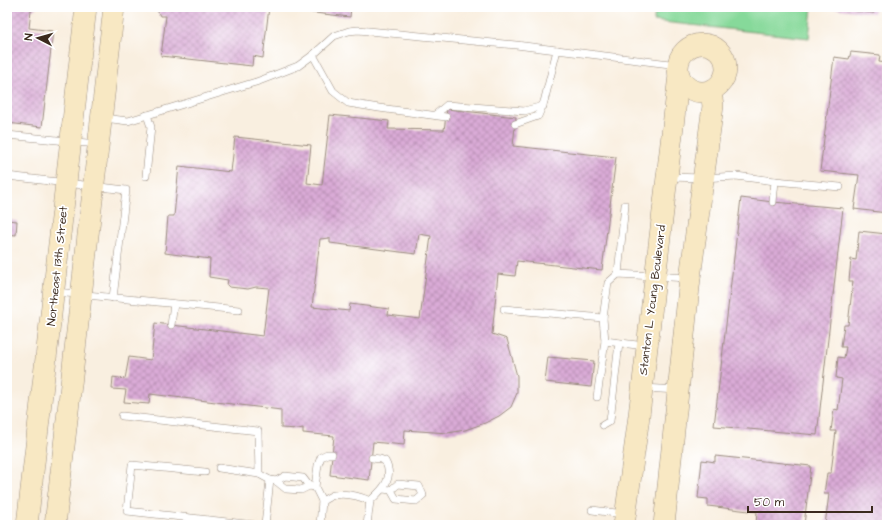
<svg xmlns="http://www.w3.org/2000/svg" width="894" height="532" font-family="'Architects Daughter',sans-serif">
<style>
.park{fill:#86d99a;stroke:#60825c}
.building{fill:url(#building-cross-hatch);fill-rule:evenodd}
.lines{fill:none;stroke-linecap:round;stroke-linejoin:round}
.lane-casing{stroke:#9a8c7f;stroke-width:8}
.secondary-casing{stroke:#9a8c7f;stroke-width:22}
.lane{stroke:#fff;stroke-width:7}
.secondary{stroke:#f8e8c3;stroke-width:21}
.labels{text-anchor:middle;stroke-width:3.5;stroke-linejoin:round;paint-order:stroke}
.street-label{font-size:12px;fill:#3b2a1e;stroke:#fff}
</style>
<defs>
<pattern id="building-cross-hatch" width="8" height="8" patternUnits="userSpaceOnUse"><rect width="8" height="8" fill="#daabd7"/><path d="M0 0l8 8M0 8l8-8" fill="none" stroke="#b28bae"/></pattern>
</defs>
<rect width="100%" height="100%" fill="#fff"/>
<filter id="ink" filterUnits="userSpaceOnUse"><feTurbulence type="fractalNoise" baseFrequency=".025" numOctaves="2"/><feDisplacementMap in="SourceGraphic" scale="8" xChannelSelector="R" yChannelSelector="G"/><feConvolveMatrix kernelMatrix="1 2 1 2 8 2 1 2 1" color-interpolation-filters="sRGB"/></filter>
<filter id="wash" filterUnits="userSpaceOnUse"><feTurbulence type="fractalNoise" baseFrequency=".012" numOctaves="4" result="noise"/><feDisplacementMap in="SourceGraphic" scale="16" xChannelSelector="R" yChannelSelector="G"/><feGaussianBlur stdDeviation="0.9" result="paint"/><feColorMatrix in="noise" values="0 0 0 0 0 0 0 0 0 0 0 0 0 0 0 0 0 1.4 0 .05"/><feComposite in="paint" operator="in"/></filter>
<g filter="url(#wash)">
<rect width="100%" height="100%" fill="#f9efe0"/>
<path class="park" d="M655,7H812L809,38L654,21Z"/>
<g id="blocks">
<g class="building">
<path d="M7,7H37L31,11L29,28L53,31L42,127L7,123Z"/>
<path d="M152,7H269L263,58L253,56L252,66L161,56L166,16H160L156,8Z"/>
<path d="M270,7H351L350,17L270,8Z"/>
<path d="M830,7H875L874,13L830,8Z"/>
<path d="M851,52L880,55L879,62L887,63V213L854,209L859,175L820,171L834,57L849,59Z"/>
<path d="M447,109L516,117L513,146L616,157L602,270L517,261L515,276L498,274L492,334L507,339L517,376V393L511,407L499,416L485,423L465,430L448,433L405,430L404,445L373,442L369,480L330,475L334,436L303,433V428L298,429L281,428V410L150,394L149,404L124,402L126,390L112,389L113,377L125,379L129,357L151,360L155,323L263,336L269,288L256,287L248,289L229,287L227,285L228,280L209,277L210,259L165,253L168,216H174L179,166L231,172L235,137L311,145L307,183L322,185L330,115L389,121L388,129L444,130ZM419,234L431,236L420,319L388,315L389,309L350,304L349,311L312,307L320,239L330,238V243L416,254Z"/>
<path d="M741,198L773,202L843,208L817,435L714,426Z"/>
<path d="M7,220L17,221L16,235L7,234Z"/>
<path d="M859,231L887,234V525H825L829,494H824L827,473H831L836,431H831L834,409L838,410L842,379L836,378L838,357L844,358L846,347H841L844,325H848L853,281H849L851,259L856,260Z"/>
<path d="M548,357L594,361L591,387L545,382Z"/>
<path d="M715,456L811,466L804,525H756L757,512L708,506V499L698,498L702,460L715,462Z"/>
</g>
</g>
</g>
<g filter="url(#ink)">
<use href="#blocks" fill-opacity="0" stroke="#9a8c7f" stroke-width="1"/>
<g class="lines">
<defs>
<g id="lane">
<path d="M313,55L333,91L348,103L379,108L446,117"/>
<path d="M435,115L447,105L524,111L543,106"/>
<path d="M104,118L128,121L259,81L298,66L313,55L334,36L349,31L358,30L516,45L678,65"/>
<path d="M515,124L538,116L544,102L557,50"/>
<path d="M7,135L97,144"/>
<path d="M7,176L126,190L113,298"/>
<path d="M146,176L151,127L147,115"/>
<path d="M669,177L703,178L736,176L775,181L840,187"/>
<path d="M773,202L775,181"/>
<path d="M618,274L625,205"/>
<path d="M56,292L239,310"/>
<path d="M504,309L603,318"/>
<path d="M171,325L174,304"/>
<path d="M645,346L605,341L603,318L608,283L618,274L688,278"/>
<path d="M644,388L677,390"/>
<path d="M597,397L605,341"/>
<path d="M122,416L258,431L259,474L270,480L276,481L286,489L301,490L309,486L315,487L322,501L320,525"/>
<path d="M603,425L610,421L619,343"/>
<path d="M219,468L259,474"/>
<path d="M205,472L132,465L127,511L255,525"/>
<path d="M276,481L285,476L303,478L309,486"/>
<path d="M315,487L318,465L321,457L327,454H332"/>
<path d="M383,489L391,490L398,484L419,486L423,495L416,501L396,499L391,490"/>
<path d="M322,501C326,499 330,496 334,495C346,493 359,496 370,501"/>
<path d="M592,510L624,514"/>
<path d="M265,525L270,480"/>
<path d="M367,525L370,501C382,490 395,479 385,461L380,459L372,458"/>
</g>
<g id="secondary">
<circle cx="702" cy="68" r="24"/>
<path d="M27,525L86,7"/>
<path d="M55,525L114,7"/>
<path d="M624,525L638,424L679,75"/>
<path d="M664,525L690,278L713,106L711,91"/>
</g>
</defs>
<use href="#lane" class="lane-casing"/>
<use href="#secondary" class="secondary-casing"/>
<use href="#lane" class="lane"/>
<use href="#secondary" class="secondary"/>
</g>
</g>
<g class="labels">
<g class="street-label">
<text transform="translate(57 266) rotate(-84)" y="4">Northeast 13th Street</text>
<text transform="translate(652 300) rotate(-83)" y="4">Stanton L Young Boulevard</text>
</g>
</g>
<rect width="894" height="532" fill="none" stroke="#fff" stroke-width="24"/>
<g transform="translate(38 38) rotate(276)" stroke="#ffffff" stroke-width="3" paint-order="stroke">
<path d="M0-3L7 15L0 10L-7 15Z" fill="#3b2a1e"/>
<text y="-6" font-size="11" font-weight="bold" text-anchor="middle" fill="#3b2a1e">N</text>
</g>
<path d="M748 506v6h124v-6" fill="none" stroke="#3b2a1e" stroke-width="2"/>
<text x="754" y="506" font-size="12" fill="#3b2a1e" stroke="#ffffff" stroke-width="3" paint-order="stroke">50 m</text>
</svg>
